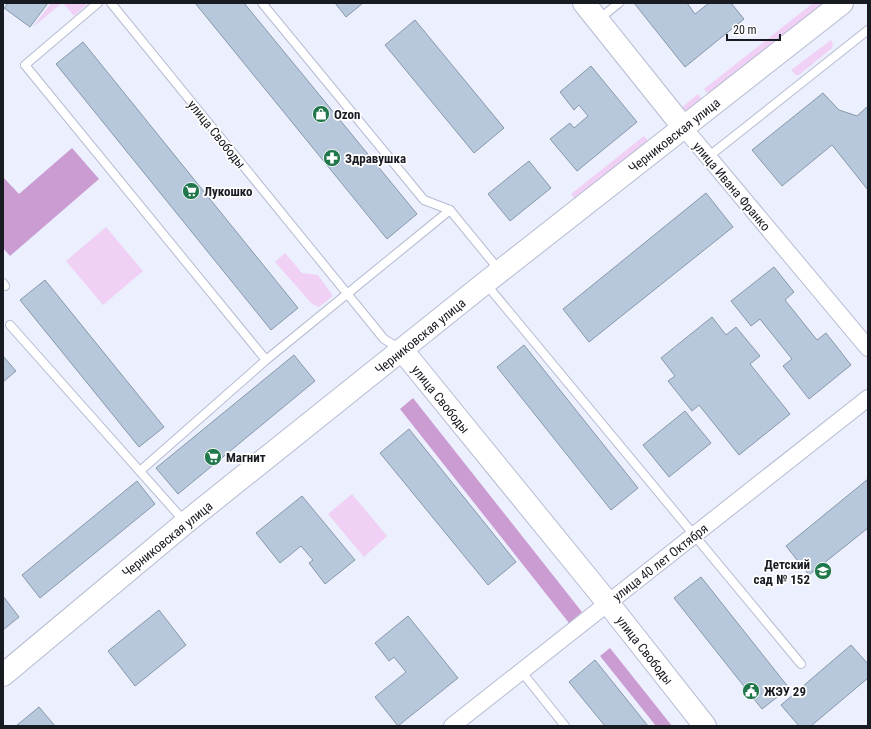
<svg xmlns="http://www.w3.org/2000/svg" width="871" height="729" font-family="'Roboto Condensed',sans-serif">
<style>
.green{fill:#f0d1f5}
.forest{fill:#cb9cd2}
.building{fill:#b7c8dc;stroke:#8798aa}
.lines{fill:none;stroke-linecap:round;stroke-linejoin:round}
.lane-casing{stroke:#b5bbd2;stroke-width:10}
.street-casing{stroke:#b5bbd2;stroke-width:18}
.secondary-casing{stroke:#b5bbd2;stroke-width:24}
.lane{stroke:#fff;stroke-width:8}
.street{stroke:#fff;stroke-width:16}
.secondary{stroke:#fff;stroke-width:22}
.labels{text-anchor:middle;stroke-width:3.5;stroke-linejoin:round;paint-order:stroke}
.poi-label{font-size:13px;font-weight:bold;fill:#191b23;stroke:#fff;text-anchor:start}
.street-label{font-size:13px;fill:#191b23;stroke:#fff}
</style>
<rect width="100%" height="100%" fill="#eceffe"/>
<g class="green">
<path d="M51,3H62L33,27Z"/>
<path d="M63,3H89L74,16Z"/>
<path d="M813,3H832L711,98L704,89Z"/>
<path d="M831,40L833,44L832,48L799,75H796L791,70Z"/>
<path d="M698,94L705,104L687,111L681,108Z"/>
<path d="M644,136L652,146L575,199L571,194Z"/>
<path d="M106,227L143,271L103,305L66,261Z"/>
<path d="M285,253L302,273L318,275L333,296L319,307L312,304L275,262Z"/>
<path d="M352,494L387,536L364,557L328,514Z"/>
</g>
<g class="forest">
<path d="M72,148L99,179L10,256L3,248V177L19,194Z"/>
<path d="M413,398L582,612L569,623L400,409Z"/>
<path d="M610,648L672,726H656L600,656Z"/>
</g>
<g class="building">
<path d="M8,3H48L30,27L4,8Z"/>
<path d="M195,3H244L417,214L387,239Z"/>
<path d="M335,3H363L346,17Z"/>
<path d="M634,3H687L695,14L709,3H731L744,19L685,67Z"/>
<path d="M415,20L504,128L474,153L385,45Z"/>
<path d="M83,42L298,308L271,330L56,64Z"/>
<path d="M591,66L637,122L577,171L550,139L570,123L574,128L588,116L579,105L574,110L560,92Z"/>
<path d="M823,93L839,110L857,116L868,106V190L832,145L782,186L752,150Z"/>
<path d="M529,161L551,188L510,221L488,194Z"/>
<path d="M706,193L733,227L589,342L563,309Z"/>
<path d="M774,267L794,292L785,300L817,340L826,333L851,365L809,399L783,366L792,359L760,319L751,326L731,301Z"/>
<path d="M45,280L164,427L139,447L20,300Z"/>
<path d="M712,317L726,335L736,327L760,356L750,364L790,414L739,455L699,405L692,411L668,381L675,376L661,358Z"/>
<path d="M524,345L638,488L611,510L497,367Z"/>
<path d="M294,355L315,381L178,494L156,468Z"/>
<path d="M3,356L16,371L3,382Z"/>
<path d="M685,411L711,443L669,477L643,445Z"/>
<path d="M409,429L516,562L488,585L380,453Z"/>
<path d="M868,479V528L809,575L786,546Z"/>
<path d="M137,481L155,504L40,598L22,575Z"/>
<path d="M302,496L355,560L325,584L309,563L313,560L301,546L280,563L256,533Z"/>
<path d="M701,577L789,688L762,709L674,598Z"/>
<path d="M3,596L19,617L3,630Z"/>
<path d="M159,610L186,645L135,686L108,651Z"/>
<path d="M408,616L458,678L398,726L375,697L406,672L394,657L389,661L375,643Z"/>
<path d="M851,645L868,664V678L811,726H799L781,705Z"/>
<path d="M595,660L648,726H605L569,682Z"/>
<path d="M39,707L55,726H16Z"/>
</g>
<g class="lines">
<defs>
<g id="lane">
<path d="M98,3L25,65L266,360"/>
<path d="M111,3L384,339L400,349"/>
<path d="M262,3L424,200L450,210L500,271"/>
<path d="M599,19L619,3"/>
<path d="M708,157L868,30"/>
<path d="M3,283L5,286"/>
<path d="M486,284L801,664"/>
<path d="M10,325L185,522"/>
<path d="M140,471L266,360L450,210"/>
<path d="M521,671L565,726"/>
</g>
<g id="street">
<path d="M684,128L868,348"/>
<path d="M452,726L868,398"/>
</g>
<g id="secondary">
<path d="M584,3L684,128"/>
<path d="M402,350L608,603L705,726"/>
<path d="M3,675L185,523L485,283L842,3"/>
</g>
</defs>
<use href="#lane" class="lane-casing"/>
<use href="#street" class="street-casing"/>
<use href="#secondary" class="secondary-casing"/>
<use href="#lane" class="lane"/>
<use href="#street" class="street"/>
<use href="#secondary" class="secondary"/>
</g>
<defs>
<symbol id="shop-disc" viewBox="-11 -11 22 22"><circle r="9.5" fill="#20774b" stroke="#fff"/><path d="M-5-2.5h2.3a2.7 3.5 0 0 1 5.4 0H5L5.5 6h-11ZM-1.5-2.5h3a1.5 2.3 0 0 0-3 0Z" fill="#fff"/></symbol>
<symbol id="pharmacy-disc" viewBox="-11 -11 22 22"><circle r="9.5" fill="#20774b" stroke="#fff"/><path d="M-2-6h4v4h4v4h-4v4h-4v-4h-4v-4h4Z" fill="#fff"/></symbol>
<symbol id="supermarket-disc" viewBox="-11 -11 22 22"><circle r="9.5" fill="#20774b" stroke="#fff"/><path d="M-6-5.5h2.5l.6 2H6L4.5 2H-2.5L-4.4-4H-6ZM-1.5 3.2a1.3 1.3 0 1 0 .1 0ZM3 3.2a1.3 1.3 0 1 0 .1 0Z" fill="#fff"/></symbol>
<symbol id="school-disc" viewBox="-11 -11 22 22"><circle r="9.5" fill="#20774b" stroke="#fff"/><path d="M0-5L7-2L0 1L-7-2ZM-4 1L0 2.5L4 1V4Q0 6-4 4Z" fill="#fff"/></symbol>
<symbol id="civic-disc" viewBox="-11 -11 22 22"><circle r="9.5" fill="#20774b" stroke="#fff"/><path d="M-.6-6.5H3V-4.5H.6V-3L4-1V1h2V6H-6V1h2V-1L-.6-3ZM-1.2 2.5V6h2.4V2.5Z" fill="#fff"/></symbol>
</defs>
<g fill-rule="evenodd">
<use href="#shop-disc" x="311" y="104" width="20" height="20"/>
<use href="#pharmacy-disc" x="322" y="148" width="20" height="20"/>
<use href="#supermarket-disc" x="181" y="181" width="20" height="20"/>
<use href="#supermarket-disc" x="203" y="447" width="20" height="20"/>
<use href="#school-disc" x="813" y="561" width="20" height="20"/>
<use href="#civic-disc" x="741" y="681" width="20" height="20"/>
</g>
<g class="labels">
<g class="poi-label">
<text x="334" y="119">Ozon</text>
<text x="345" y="163">Здравушка</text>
<text x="204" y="196">Лукошко</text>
<text x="226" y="462">Магнит</text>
<text x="810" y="569" text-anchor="end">Детский<tspan x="810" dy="15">сад № 152</tspan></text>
<text x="764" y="696">ЖЭУ 29</text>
</g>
<g class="street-label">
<text transform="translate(217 134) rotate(51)" y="5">улица Свободы</text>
<text transform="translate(674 135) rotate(-38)" y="5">Черниковская улица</text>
<text transform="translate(732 186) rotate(50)" y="5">улица Ивана Франко</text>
<text transform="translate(420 336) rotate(-39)" y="5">Черниковская улица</text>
<text transform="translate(441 399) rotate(51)" y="5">улица Свободы</text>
<text transform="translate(167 539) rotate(-39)" y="5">Черниковская улица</text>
<text transform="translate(660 562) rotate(-38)" y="5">улица 40 лет Октября</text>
<text transform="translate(645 650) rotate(52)" y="5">улица Свободы</text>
</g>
</g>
<rect width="871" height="729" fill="none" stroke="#191b23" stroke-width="8"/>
<path d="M727 34v6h53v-6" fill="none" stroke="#191b23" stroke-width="2"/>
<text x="733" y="34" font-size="12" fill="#191b23" stroke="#ffffff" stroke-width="3" paint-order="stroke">20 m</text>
</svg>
